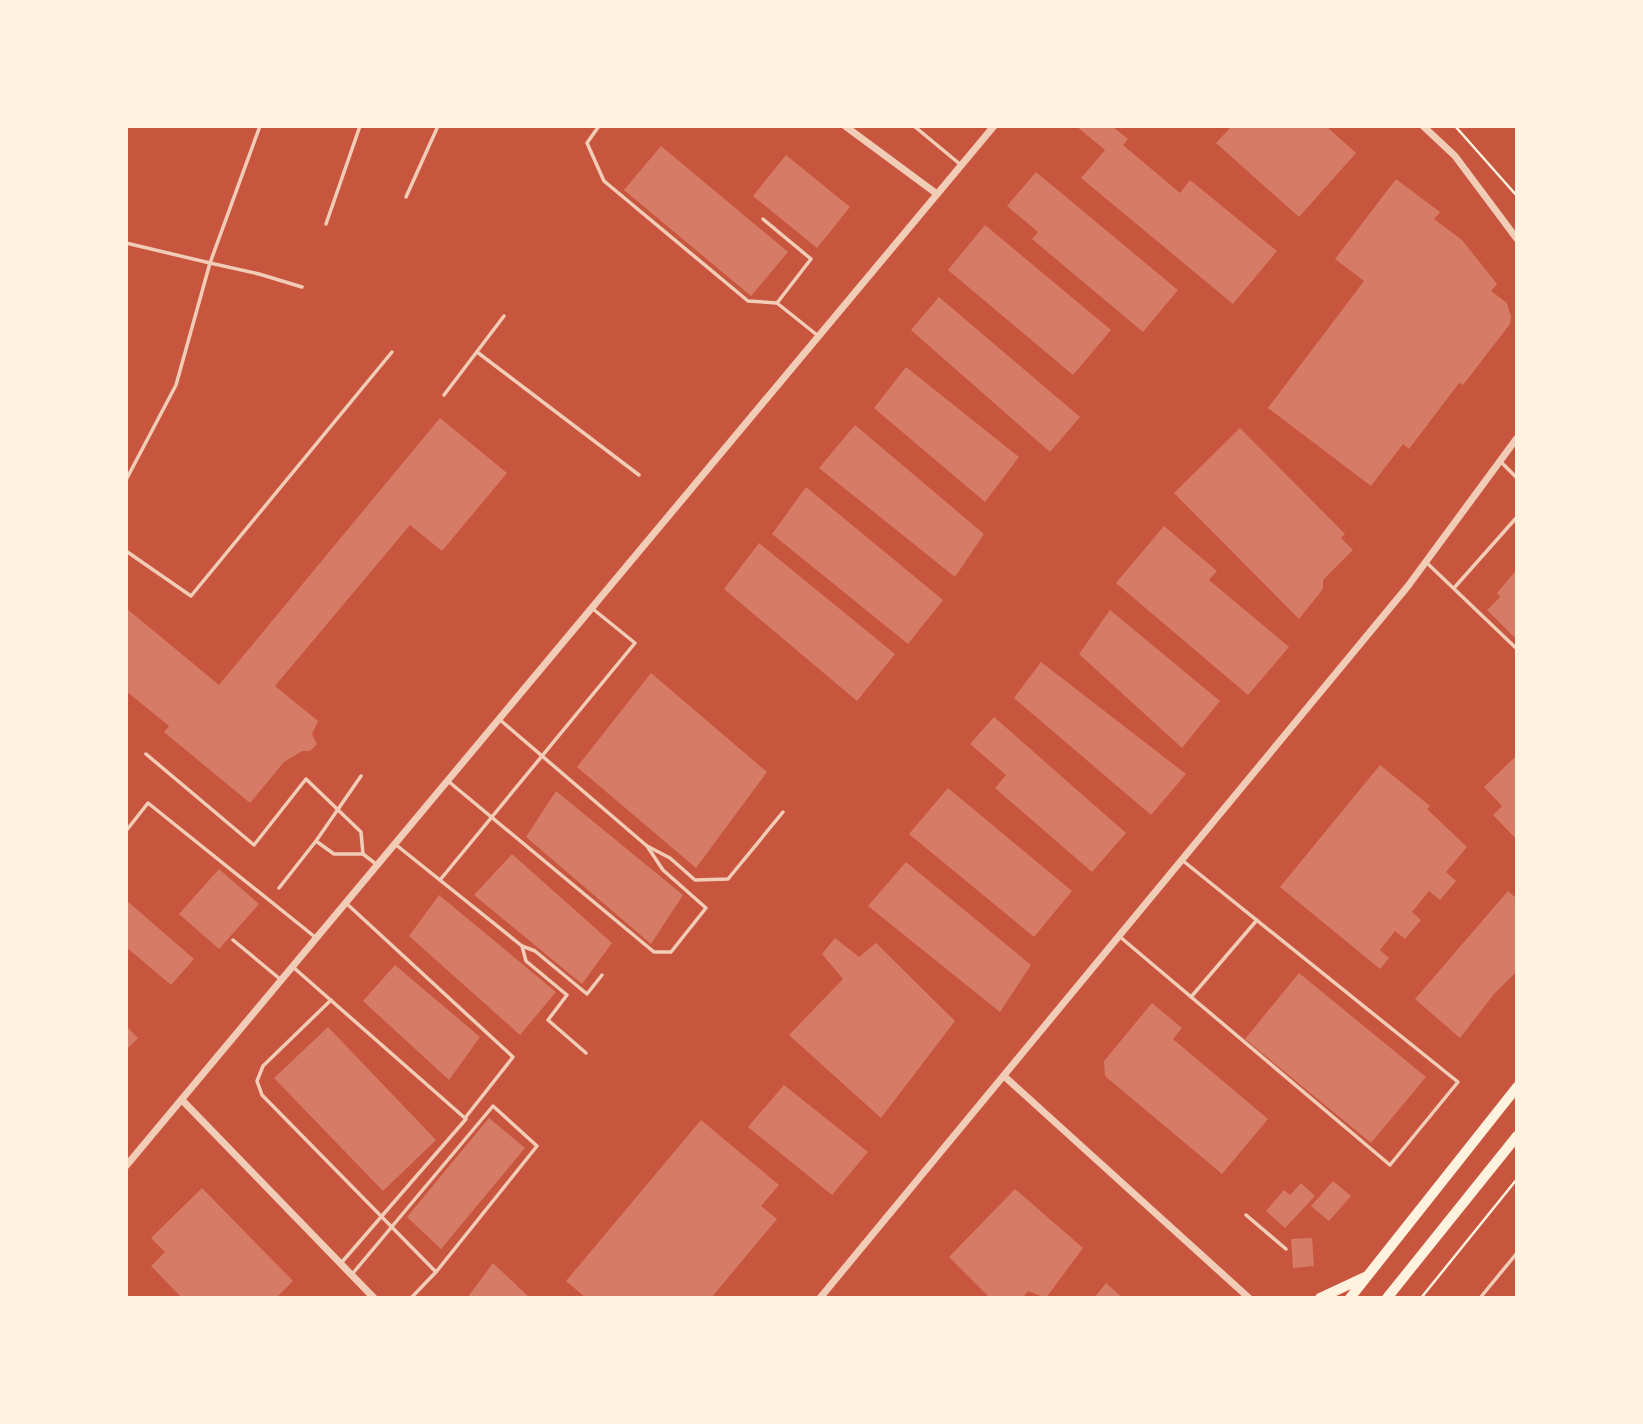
<svg xmlns="http://www.w3.org/2000/svg" width="1643" height="1424" font-family="Ubuntu,sans-serif">
<style>
.building{fill:#d67c66}
.lines{fill:none;stroke-linecap:round;stroke-linejoin:round}
.path{stroke:#fff3e0;stroke-width:2.5}
.service{stroke:#f1ccb7;stroke-width:3.5}
.minor{stroke:#f1ccb7;stroke-width:7}
.secondary{stroke:#fff3e0;stroke-width:10}
</style>
<rect width="100%" height="100%" fill="#c8553d"/>
<g class="building">
<path d="M1076,126H1112L1128,139L1123,145L1180,193L1190,180L1277,251L1233,304L1081,178L1105,150Z"/>
<path d="M1232,126H1326L1356,153L1299,217L1216,143Z"/>
<path d="M661,146L788,252L751,296L624,190Z"/>
<path d="M786,155L850,207L817,248L753,196Z"/>
<path d="M1036,172L1178,290L1143,332L1032,239L1038,232L1007,206Z"/>
<path d="M1396,179L1440,212L1434,219L1462,240L1497,284L1491,291L1507,303L1511,317L1510,324L1463,385L1459,383L1409,449L1403,444L1371,486L1268,408L1364,281L1335,259Z"/>
<path d="M985,225L1111,330L1073,375L948,270Z"/>
<path d="M939,297L1080,417L1050,452L911,330Z"/>
<path d="M906,367L1019,457L985,502L874,408Z"/>
<path d="M440,418L507,473L442,551L410,525L275,686L318,721L312,734L317,744L310,751H302L284,762L250,803L164,732L169,726L126,691V608L219,685Z"/>
<path d="M855,425L984,534L955,577L819,468Z"/>
<path d="M1240,428L1345,534L1341,538L1353,550L1323,580V589L1299,619L1174,493Z"/>
<path d="M806,487L943,600L908,644L772,534Z"/>
<path d="M1164,526L1217,571L1209,580L1289,647L1248,695L1116,583Z"/>
<path d="M759,543L895,654L857,701L724,589Z"/>
<path d="M1517,569V640L1487,610L1500,597L1497,593Z"/>
<path d="M1110,610L1220,701L1182,748L1079,654Z"/>
<path d="M1041,662L1186,774L1151,815L1014,698Z"/>
<path d="M651,673L767,772L696,868L577,767Z"/>
<path d="M994,717L1126,833L1092,872L995,788L1006,775L970,744Z"/>
<path d="M1517,755V840L1493,815L1502,806L1484,787Z"/>
<path d="M1380,765L1430,806L1427,809L1467,847L1446,872L1456,881L1440,900L1429,891L1412,912L1421,920L1405,939L1395,931L1380,950L1389,958L1380,969L1280,887Z"/>
<path d="M948,788L1072,891L1034,937L909,834Z"/>
<path d="M556,791L683,895L651,944L526,837Z"/>
<path d="M512,854L612,943L582,984L474,895Z"/>
<path d="M906,862L1031,965L1000,1012L868,906Z"/>
<path d="M219,869L259,904L219,949L179,914Z"/>
<path d="M1508,891L1517,899V971L1494,994L1460,1038L1415,999Z"/>
<path d="M439,895L556,992L520,1035L409,936Z"/>
<path d="M126,900L194,959L171,985L126,947Z"/>
<path d="M835,938L859,957L876,943L955,1021L881,1118L789,1035L843,979L822,954Z"/>
<path d="M395,965L480,1037L449,1080L363,1001Z"/>
<path d="M1299,973L1426,1077L1371,1143L1245,1039Z"/>
<path d="M1152,1003L1182,1028L1173,1039L1268,1119L1222,1174L1105,1076L1104,1061Z"/>
<path d="M126,1026L138,1038L126,1050Z"/>
<path d="M328,1027L436,1140L383,1191L274,1078Z"/>
<path d="M784,1085L868,1152L832,1195L748,1127Z"/>
<path d="M489,1118L525,1148L441,1249L407,1217Z"/>
<path d="M701,1120L779,1185L761,1206L777,1219L711,1298H586L566,1281Z"/>
<path d="M1333,1181L1351,1196L1329,1221L1311,1206Z"/>
<path d="M1301,1183L1315,1196L1285,1228L1266,1211L1284,1190L1290,1195Z"/>
<path d="M202,1188L293,1281L276,1298H182L151,1266L165,1252L151,1238Z"/>
<path d="M1015,1189L1083,1248L1046,1298L1028,1291L1022,1298H990L949,1257Z"/>
<path d="M1312,1238L1314,1266L1293,1268L1291,1239Z"/>
<path d="M493,1263L530,1298H467Z"/>
<path d="M1106,1283L1123,1298H1094Z"/>
</g>
<g class="lines">
<g class="path">
<path d="M1455,126L1517,196"/>
<path d="M1421,1298L1517,1179"/>
</g>
<g class="service">
<path d="M599,126L587,143L604,181L748,301L777,303L817,335"/>
<path d="M914,126L961,165"/>
<path d="M406,197L438,126"/>
<path d="M763,219L811,259L777,303"/>
<path d="M326,224L360,126"/>
<path d="M126,243L210,263L260,126"/>
<path d="M477,352L639,475"/>
<path d="M444,395L504,316"/>
<path d="M1500,461L1517,478"/>
<path d="M126,480L176,385L210,263L259,274L302,287"/>
<path d="M126,551L191,596L392,352"/>
<path d="M1426,562L1517,649"/>
<path d="M1454,588L1517,517"/>
<path d="M499,719L647,846L670,858L695,880L728,879L783,812"/>
<path d="M146,754L254,845L306,779L361,832L363,854L376,864"/>
<path d="M448,781L654,952H671L706,908L663,870L647,846"/>
<path d="M126,831L148,803L315,937"/>
<path d="M316,841L361,776"/>
<path d="M395,844L522,946L535,951L587,994L602,975"/>
<path d="M440,880L635,643L593,609"/>
<path d="M279,888L316,841L334,854H363"/>
<path d="M346,903L513,1057L465,1118"/>
<path d="M1119,936L1390,1165L1458,1082L1182,860"/>
<path d="M233,940L280,979"/>
<path d="M522,946L526,961L567,995L548,1020L586,1053"/>
<path d="M293,967L466,1119L342,1262"/>
<path d="M1191,997L1257,920"/>
<path d="M331,1000L263,1066L257,1081L262,1095L436,1272L411,1298"/>
<path d="M1246,1215L1286,1249"/>
<path d="M353,1273L493,1106L537,1146L436,1272"/>
<path d="M1480,1298L1517,1253"/>
</g>
<g class="minor">
<path d="M845,126L937,194"/>
<path d="M1423,126L1455,156L1517,239"/>
<path d="M1004,1076L1249,1298"/>
<path d="M182,1100L374,1298"/>
<path d="M126,1166L994,126"/>
<path d="M820,1298L1408,586L1517,438"/>
</g>
<g class="secondary">
<path d="M1320,1298L1365,1277"/>
<path d="M1350,1298L1517,1087"/>
<path d="M1387,1298L1517,1136"/>
</g>
</g>
<rect width="1643" height="1424" fill="none" stroke="#fff3e0" stroke-width="256"/>
</svg>
